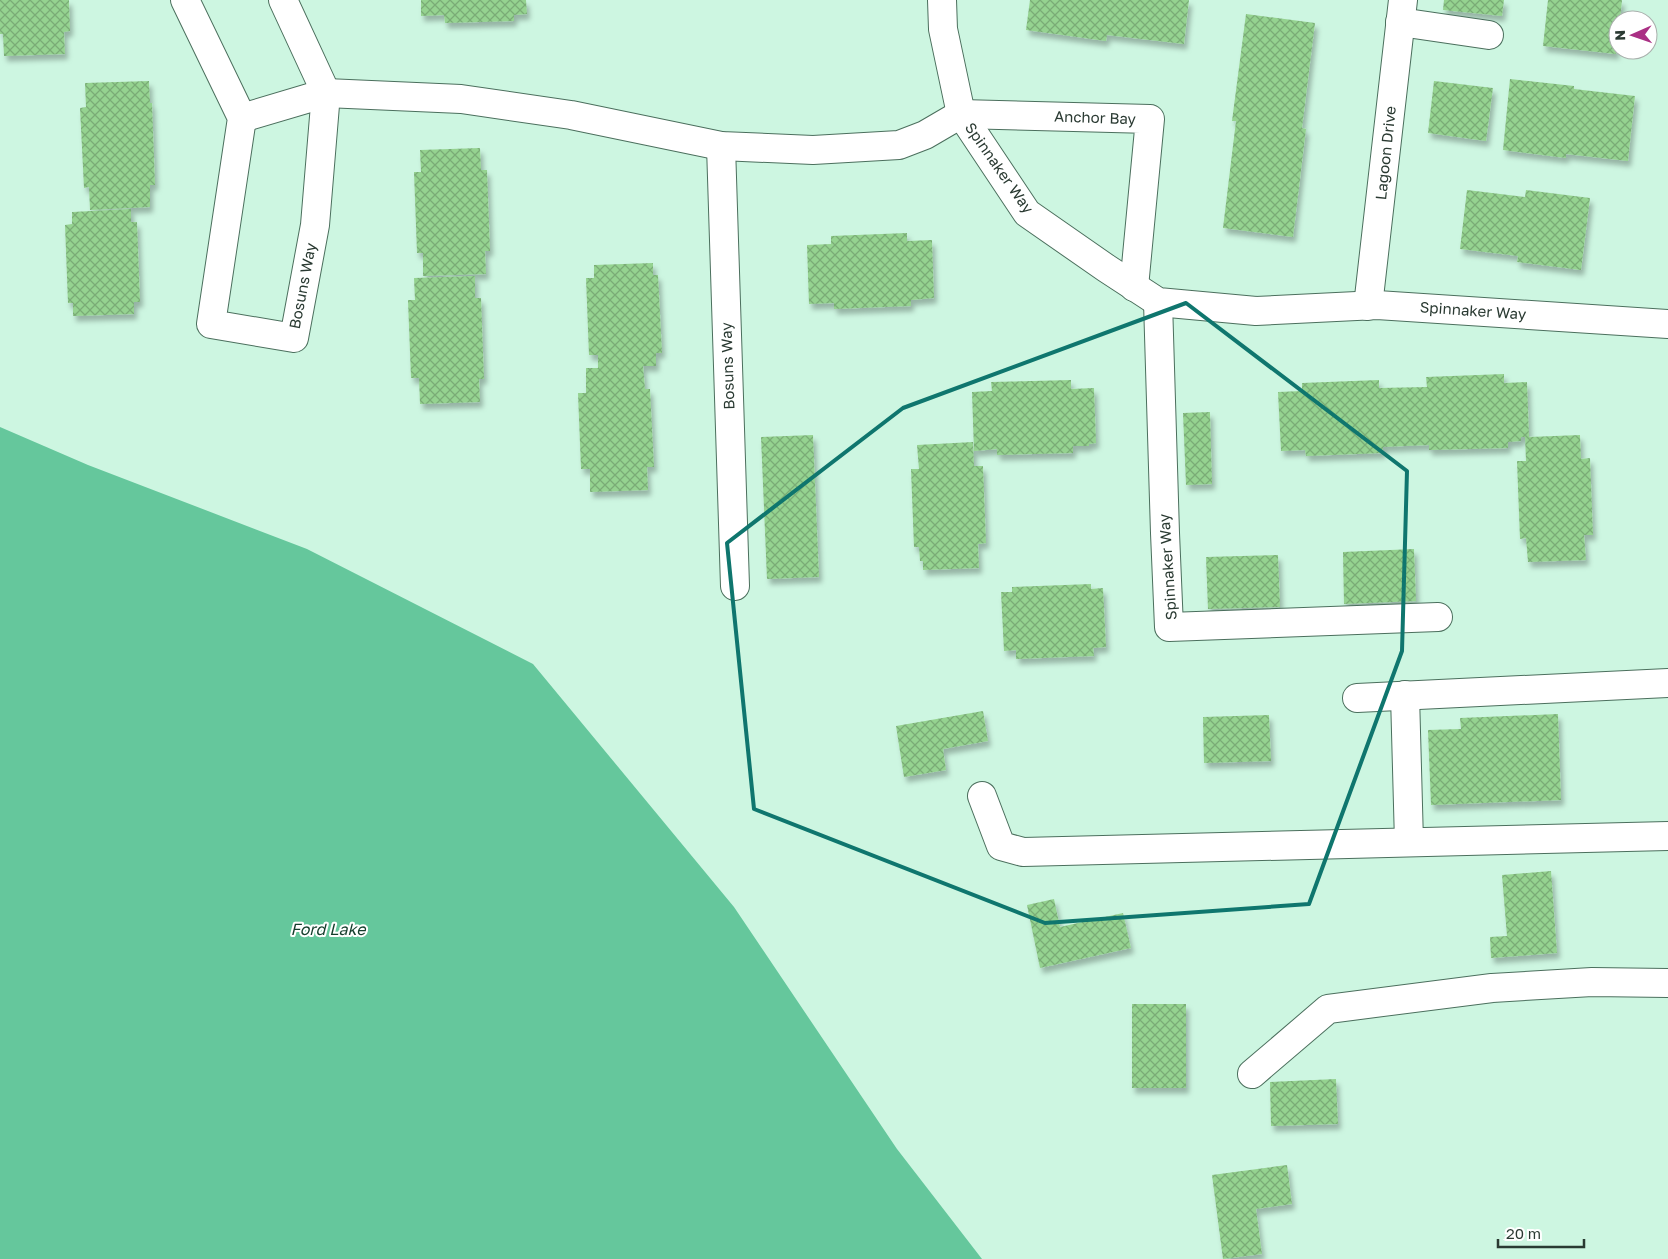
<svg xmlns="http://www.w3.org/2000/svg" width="1668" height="1259" font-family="'Golos Text',sans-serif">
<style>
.water{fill:#65c79c}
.building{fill:url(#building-cross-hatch);filter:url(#shadow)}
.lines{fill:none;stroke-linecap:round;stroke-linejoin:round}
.minor-casing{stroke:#4b6f5d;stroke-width:30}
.minor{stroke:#fff;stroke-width:28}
.marked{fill:none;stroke:#0f766e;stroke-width:4;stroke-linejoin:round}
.labels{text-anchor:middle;stroke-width:4;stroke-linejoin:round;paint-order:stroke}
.street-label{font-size:15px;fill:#2a3a32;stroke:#fff}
.water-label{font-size:16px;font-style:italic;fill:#143e2c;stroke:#fff}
</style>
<defs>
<pattern id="building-cross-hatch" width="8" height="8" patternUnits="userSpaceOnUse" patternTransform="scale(1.25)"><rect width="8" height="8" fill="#95d390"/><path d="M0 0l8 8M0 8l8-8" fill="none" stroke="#7aac76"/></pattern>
<filter id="shadow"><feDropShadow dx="3" dy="5.5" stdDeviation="2.5" flood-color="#0004"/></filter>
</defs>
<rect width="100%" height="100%" fill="#cdf6e1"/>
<path class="water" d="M0,427L88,465L307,549L533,664L734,907L897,1149L982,1259H0Z"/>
<g class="building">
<path d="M0,0H69L70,31L64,32L65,54L4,56L3,34H0Z"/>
<path d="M421,0H526L527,14L514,15V21L445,23L444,15L421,16Z"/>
<path d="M1030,0H1189L1184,44L1107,35L1106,41L1026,30Z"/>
<path d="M1444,0H1504L1502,16L1443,10Z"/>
<path d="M1548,0H1622L1620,20H1618L1616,54L1543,46Z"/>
<path d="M1246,14L1315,23L1302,128L1306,129L1293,237L1223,228L1236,121H1232Z"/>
<path d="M1510,79L1574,86V89L1635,96L1628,161L1566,154V158L1503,150Z"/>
<path d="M149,81L150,103H152L155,185H150V207L90,210L89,187L84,188L80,108L86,107L85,83Z"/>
<path d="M1434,81L1493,88L1486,141L1428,133Z"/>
<path d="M480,148L481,170H487L490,251H485L486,274L423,276V253H417L414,172H421L420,150Z"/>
<path d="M1467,190L1525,197L1526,190L1590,198L1581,270L1517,262L1518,256L1460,249Z"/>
<path d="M131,209V222H137L140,302H134V314L73,316V303H68L65,225L72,224V212Z"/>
<path d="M907,233V241L932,240L934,298L911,300V306L834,309V303L809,304L807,245L831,244V236Z"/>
<path d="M653,263V275H658L662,353H656V366H643L645,389H650L654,467H647L648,490L590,492V469H581L578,393H586V368H598V355H589L586,278H594V265Z"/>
<path d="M475,276V298H481L484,379H479L480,402L420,404L419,378H411L408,300H415L414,278Z"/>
<path d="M1504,374V383L1527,382L1529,437L1580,435L1581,459L1590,458L1593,535H1584L1586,560L1528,562L1526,538L1520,539L1517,461H1526L1525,437H1521V441L1508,442V448L1429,450V445L1404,446L1383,447V453L1306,456L1305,450L1281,451L1278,392L1302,391V383L1379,380V388L1427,387L1426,377Z"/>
<path d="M1071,380V389L1094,388L1096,443L1089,444V446H1073V453L997,455V449L974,451L972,392L992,391L991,382Z"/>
<path d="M1210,412L1212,484L1186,485L1183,413Z"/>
<path d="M813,435L819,577L767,579L761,437Z"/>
<path d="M973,442L974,466H983L986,543L978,544L979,568L923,570V561H920L919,547H914L911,469H919L917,445Z"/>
<path d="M1414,549L1416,601L1344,604L1343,552Z"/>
<path d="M1278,555L1280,607L1208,609L1206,557Z"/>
<path d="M1091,584V589L1103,588L1106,647L1093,648L1094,656L1016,659V650L1004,651L1001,592H1012V587Z"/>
<path d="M983,711L988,741L943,749L946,770L904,777L896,726Z"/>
<path d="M1558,714L1561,800L1431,805L1428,730L1461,729L1460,718Z"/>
<path d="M1269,715L1271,761L1204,763L1203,717Z"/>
<path d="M1551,871L1557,953L1491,958L1490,937L1507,936L1502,875Z"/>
<path d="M1054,899L1060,927L1123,913L1131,948L1040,968L1027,905Z"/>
<rect x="1132" y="1004" width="54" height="84"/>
<path d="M1336,1079L1338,1124L1271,1126L1270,1082Z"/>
<path d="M1287,1165L1292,1204L1256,1209L1262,1254L1223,1259L1212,1175Z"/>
</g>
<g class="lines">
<defs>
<g id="minor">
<path d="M185,0L242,118L211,324L294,338L315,225L326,93L283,0"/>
<path d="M942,0L943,29L961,114L1027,213L1106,268L1158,302L1256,311L1377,305L1668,324"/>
<path d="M1400,22L1489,35"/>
<path d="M242,118L326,93L461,99L571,115L721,146L813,150L899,145L925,135L961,114L1150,119L1134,287"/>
<path d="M721,146L735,586"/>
<path d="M1158,302L1165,533L1169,627L1438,617"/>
<path d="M1368,306L1403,0"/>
<path d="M1405,695L1409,842"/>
<path d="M1357,698L1668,683"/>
<path d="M982,796L1001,846L1023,852L1668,836"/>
<path d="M1252,1074L1328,1009L1492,988L1592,982L1668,983"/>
</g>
</defs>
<use href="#minor" class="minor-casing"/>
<use href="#minor" class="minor"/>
</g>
<path class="marked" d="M1186,303L1407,471L1402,651L1309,904L1045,923L754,809L727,543L903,408Z"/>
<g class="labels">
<g class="street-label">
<text transform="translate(1095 118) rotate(2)" y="5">Anchor Bay</text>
<text transform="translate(1386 153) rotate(-84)" y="5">Lagoon Drive</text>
<text transform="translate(999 168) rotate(55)" y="5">Spinnaker Way</text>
<text transform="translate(303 286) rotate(-79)" y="5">Bosuns Way</text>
<text transform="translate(1473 311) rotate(4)" y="5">Spinnaker Way</text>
<text transform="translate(728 366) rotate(-92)" y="5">Bosuns Way</text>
<text transform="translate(1168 567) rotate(-94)" y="5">Spinnaker Way</text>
</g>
<g class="water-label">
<text x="328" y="935">Ford Lake</text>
</g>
</g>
<g transform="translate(1633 35) rotate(268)"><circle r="24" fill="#ffffff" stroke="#aab0ad"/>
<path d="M0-4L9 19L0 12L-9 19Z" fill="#aa3084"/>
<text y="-8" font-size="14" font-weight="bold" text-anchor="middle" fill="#2a3a32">N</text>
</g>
<path d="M1498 1239v8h86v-8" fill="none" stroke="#2a3a32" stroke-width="2.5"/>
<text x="1506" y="1239" font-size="15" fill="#2a3a32" stroke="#ffffff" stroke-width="4" paint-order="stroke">20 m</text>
</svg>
